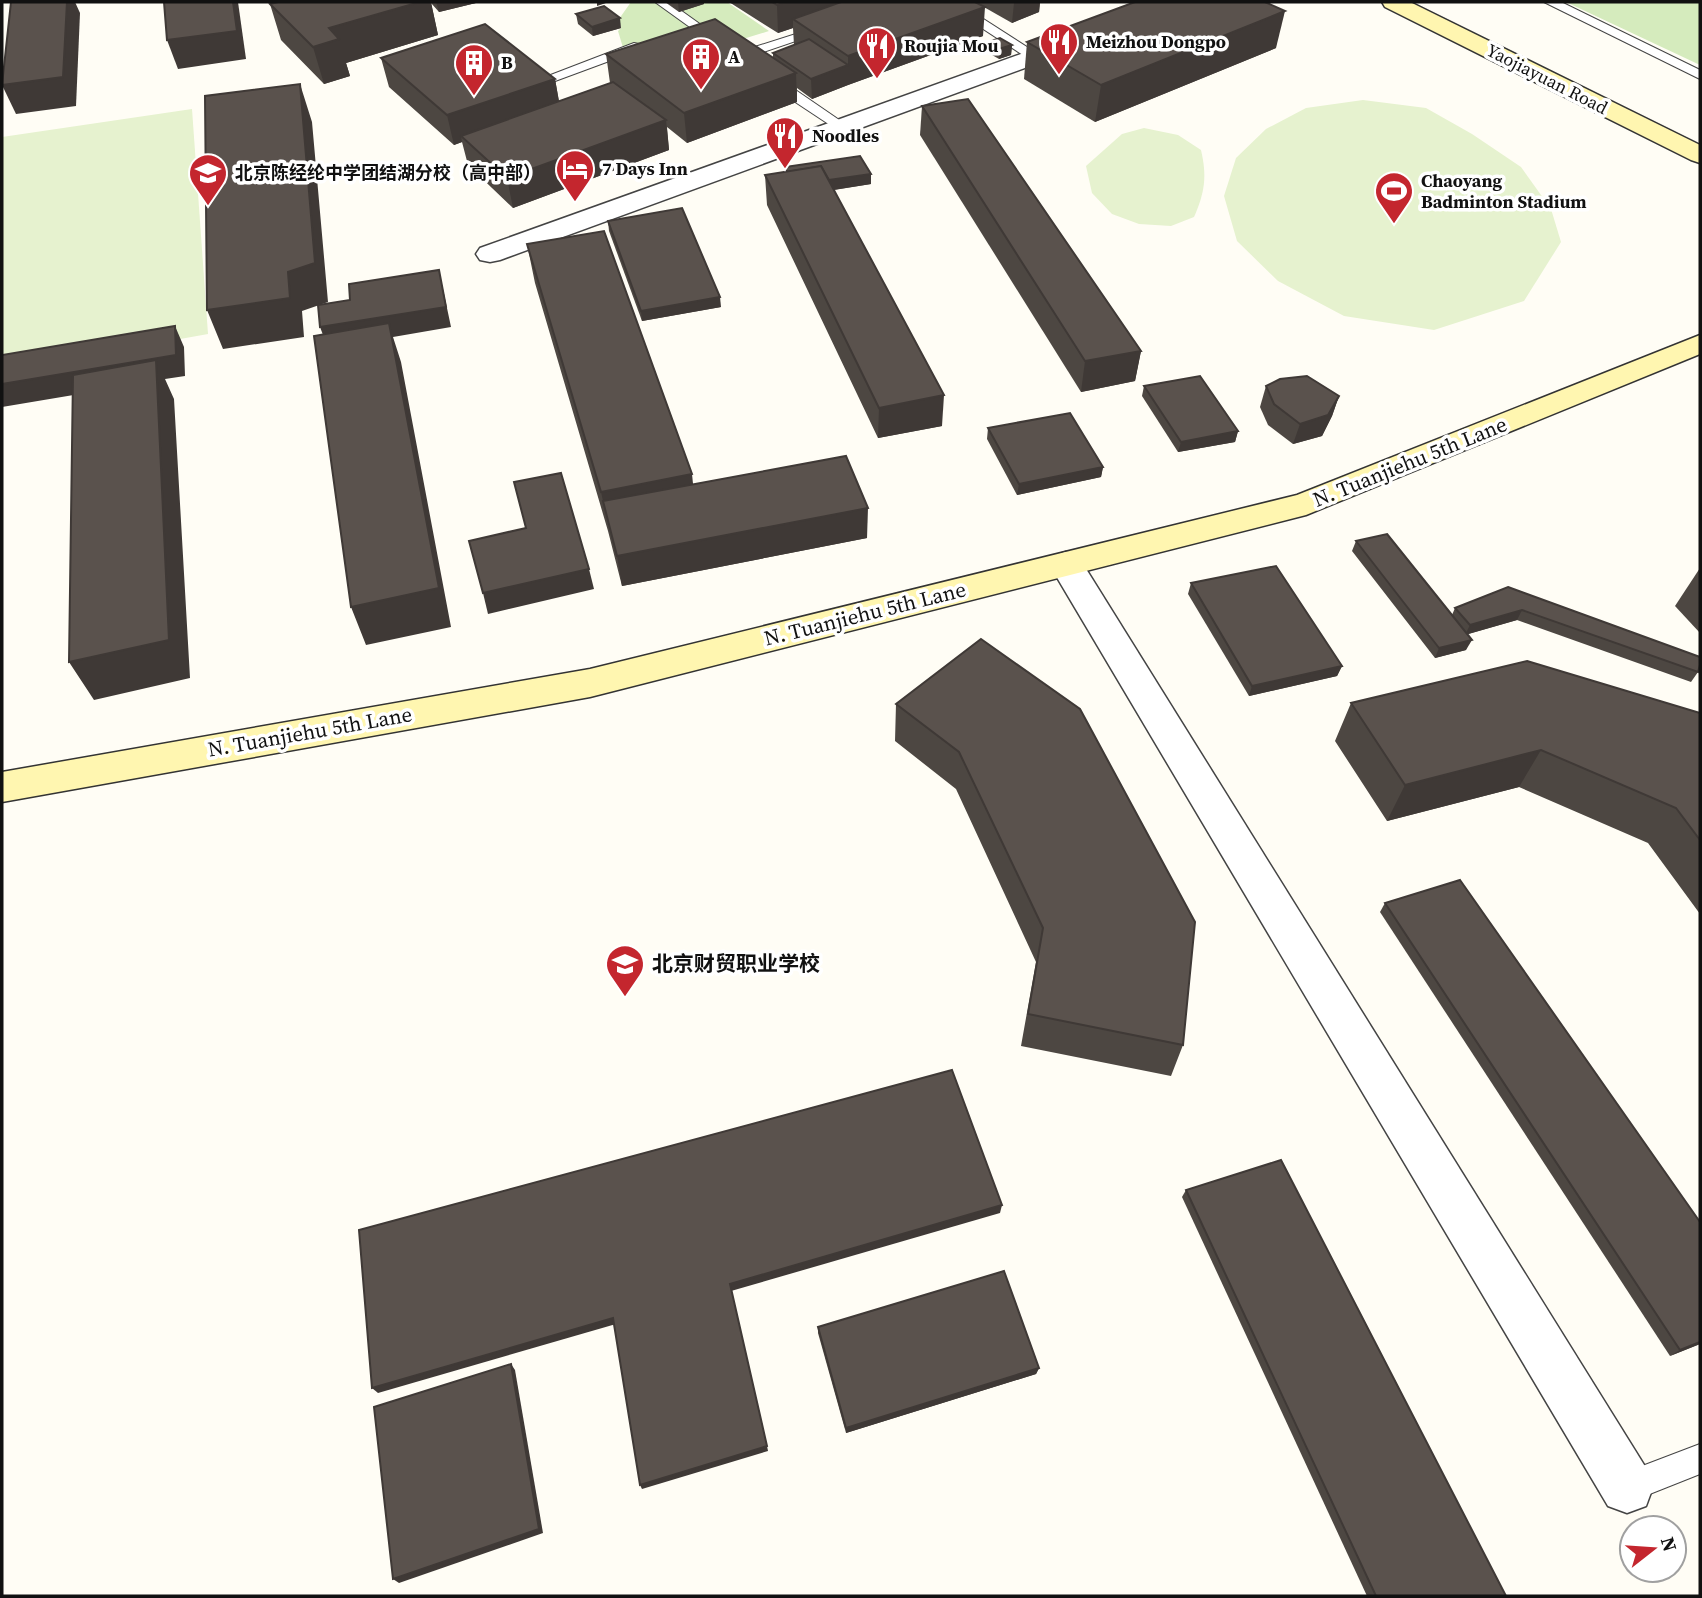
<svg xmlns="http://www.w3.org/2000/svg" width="1702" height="1598" font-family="'Source Serif 4','Noto Sans SC',serif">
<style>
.green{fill:#d5ebbd}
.pitch{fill:#e6f2cf}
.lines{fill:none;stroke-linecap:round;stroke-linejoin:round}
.lane-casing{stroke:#444;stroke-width:2}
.street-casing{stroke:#444;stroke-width:3}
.secondary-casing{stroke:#333;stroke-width:3}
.lane{fill:#fff;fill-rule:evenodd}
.street{fill:#fff;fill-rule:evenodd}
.secondary{fill:#fff6b0;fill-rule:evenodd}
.wall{fill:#4d4742}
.shaded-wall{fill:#3f3936}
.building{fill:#5a524d;stroke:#3f3936;stroke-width:2}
.labels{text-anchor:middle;stroke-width:7;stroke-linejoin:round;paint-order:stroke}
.far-poi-label{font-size:18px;font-weight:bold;fill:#111;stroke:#fff;text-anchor:start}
.far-street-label{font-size:18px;fill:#111;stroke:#fff}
.street-label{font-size:21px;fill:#111;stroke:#fff}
.poi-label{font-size:21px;font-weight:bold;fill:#111;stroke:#fff;text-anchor:start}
</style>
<rect width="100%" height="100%" fill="#fffdf5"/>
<g class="green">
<path d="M631,2H727L769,31L717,47L624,51L618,31L621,28L619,19Z"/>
<path d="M1566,2H1700V65Z"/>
</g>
<g class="pitch">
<path d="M1363,100L1426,108L1472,134L1521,167L1551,209L1561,242L1524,301L1434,330L1344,316L1278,281L1237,241L1224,196L1236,158L1266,129L1306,108Z"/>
<path d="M192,109L208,334L2,371V137Z"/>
<path d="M1144,128L1178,135L1201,150C1207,176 1205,192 1194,217L1171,226L1139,224L1112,214L1092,193L1086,166L1122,134Z"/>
</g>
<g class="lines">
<defs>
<g id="lane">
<path d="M655,2H669L739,52L821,26L828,30L737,61Z"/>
<path d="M942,2H957L1041,56L1039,59H1029Z"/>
<path d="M1544,2H1561L1700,70V79Z"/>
<path d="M634,43L639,44V50L547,84L542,85L535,81Z"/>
<path d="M773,77L778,78L848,126L846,129H836L768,84V78Z"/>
<path d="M1700,1444V1474L1627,1503L1616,1498L1611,1487L1616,1476Z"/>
</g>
<g id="street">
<path d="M1074,35L1082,37L1085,42L1082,47L500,260L490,262L480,260L476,254L480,248Z"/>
<path d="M1066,552L1078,556L1646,1468L1653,1487L1646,1506L1627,1513L1608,1506L1049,564L1054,556Z"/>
</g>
<g id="secondary">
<path d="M1382,2H1410L1700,145V163L1691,160L1385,7Z"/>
<path d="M1700,335V354L1306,515L590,697L2,802V772L590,669L1297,495Z"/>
</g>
</defs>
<use href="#lane" class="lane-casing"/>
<use href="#street" class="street-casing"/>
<use href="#secondary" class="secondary-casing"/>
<use href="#lane" class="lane"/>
<use href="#street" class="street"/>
<use href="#secondary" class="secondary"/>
</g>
<g class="wall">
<path d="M278,2H480L439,12L431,3L438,35L346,63L350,76L324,84L281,40L270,4Z"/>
<path d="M665,2H704V4L679,12Z"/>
<path d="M729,2H975L983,36L848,85L812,99L797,88V102L687,143L667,127L669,150L513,208L468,165L462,142L454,145L389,87L381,58L555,79L559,101L610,83L606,54L773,58V53L794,45L793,28L778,33Z"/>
<path d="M975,2H1040L1039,12L1012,23Z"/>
<path d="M576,14L621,28L593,36L578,24Z"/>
<path d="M988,42L1012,45L1011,55L999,59L987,52Z"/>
<path d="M1027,42L1276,48L1095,122L1024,79Z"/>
<path d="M922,106L1141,351L1135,381L1081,392L920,135Z"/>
<path d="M785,167L871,174V184L834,190L942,426L878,438L767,205L765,175L785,172Z"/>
<path d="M608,221L721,307L642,321L609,231Z"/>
<path d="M527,244L693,484L867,538L622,586L608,531L535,283Z"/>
<path d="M1144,386L1238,431L1235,442L1178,452L1142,396Z"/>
<path d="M1266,386L1339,396L1332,416L1322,436L1293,444L1268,425L1260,407Z"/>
<path d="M988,428L1103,467L1101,477L1017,495L987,439Z"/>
<path d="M1356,541L1452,615L1455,608L1508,587L1698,672L1691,682L1517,620L1468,634L1466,650L1435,658L1352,551Z"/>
<path d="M1700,568V633L1675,606Z"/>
<path d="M1191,583L1342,666L1337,676L1249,696L1188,594Z"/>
<path d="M981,639L1183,1045L1171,1076L1021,1046L1036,962L956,789L895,741L896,704Z"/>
<path d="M1351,703L1700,713V914L1648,843L1519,787L1387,821L1335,741Z"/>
<path d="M1385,903L1700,1344L1670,1356L1380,912Z"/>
<path d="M1186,1190L1506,1596H1367L1182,1197Z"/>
<path d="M818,1327L1039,1368L1036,1374L846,1433L818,1333Z"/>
</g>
<g class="shaded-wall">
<path d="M67,2H75L80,13L76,106L16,114L2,85Z"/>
<path d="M233,2H238L246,59L178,69L167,40Z"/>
<path d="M420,2H431L438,35L346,63L350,76L324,84L313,47L329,28Z"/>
<path d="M436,2H480L439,12Z"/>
<path d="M597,2H609L597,6Z"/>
<path d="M678,2H704V4L679,12Z"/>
<path d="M786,2H864L793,19V28L778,33L777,5Z"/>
<path d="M1018,2H1040L1039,12L1012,23L1014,3Z"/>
<path d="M985,7L983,36L848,85L812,99L811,79L848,65V56Z"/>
<path d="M1285,11L1276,48L1095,122L1101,85Z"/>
<path d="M620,18L621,28L593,36L592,27Z"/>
<path d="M1012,45L1011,55L999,59V49Z"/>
<path d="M796,73L797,102L687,143L684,113Z"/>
<path d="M555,79L560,108L461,136L462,142L454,145L447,115Z"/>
<path d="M300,84L312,122L328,302L302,311L304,337L223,349L207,310L288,272Z"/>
<path d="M666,120L669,150L513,208L507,178Z"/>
<path d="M871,174V184L794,196V186Z"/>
<path d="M439,270L451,327L393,337L401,362L451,627L366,645L351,607L328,348L320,327Z"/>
<path d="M720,297L721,307L642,321L641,311Z"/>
<path d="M175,326L184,347L185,376L165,379L174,399L190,678L94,700L69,662L157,381L2,407V384Z"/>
<path d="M1141,351L1135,381L1081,392L1085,361Z"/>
<path d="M944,395L942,426L878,438L879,408Z"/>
<path d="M1339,396L1332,416L1322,436L1293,444L1300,424Z"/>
<path d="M1238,431L1235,442L1178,452L1181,442Z"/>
<path d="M1103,467L1101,477L1017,495L1019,484Z"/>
<path d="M692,474L696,513L603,501L601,492Z"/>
<path d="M868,508L867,538L622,586L617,556Z"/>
<path d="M589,569L594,589L488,614L483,593Z"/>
<path d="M1522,610L1517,620L1465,635L1470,625Z"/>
<path d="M1472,640L1466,650L1435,658L1439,648Z"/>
<path d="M1342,666L1337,676L1249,696L1252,686Z"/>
<path d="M1541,750L1519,787L1387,821L1405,785Z"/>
<path d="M1002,1205L1000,1213L731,1291L730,1284Z"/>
<path d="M613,1318L616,1324L378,1393L372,1388Z"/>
<path d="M1700,1342V1344L1670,1356L1680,1350Z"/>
<path d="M511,1364L515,1370L543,1533L399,1583L393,1579Z"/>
<path d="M1039,1368L1036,1374L846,1433V1428Z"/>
<path d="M767,1446L768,1451L642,1489L640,1485Z"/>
</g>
<g class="building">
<path d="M11,2H67L63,77L2,85Z"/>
<path d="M164,2H233L237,31L167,40Z"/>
<path d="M278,2H420L329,28L339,39L313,47L270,4Z"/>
<path d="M772,2H786L777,5Z"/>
<path d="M841,2H975L985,7L848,56L793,19Z"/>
<path d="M1135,2H1265L1285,11L1101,85L1027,42Z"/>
<path d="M604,6L620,18L592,27L576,14Z"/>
<path d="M715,19L796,73L684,113L606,54Z"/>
<path d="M485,24L555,79L447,115L381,58Z"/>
<path d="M1000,38L1012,45L999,49L988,42Z"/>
<path d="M809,39L848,65L811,79L773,53Z"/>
<path d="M613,82L666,120L507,178L461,136Z"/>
<path d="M300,84L315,263L288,272L290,298L207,310L205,96Z"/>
<path d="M968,99L1141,351L1085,361L922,106Z"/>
<path d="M860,156L871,174L829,180L821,166L787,172L785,167Z"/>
<path d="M821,166L944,395L879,408L765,175Z"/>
<path d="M682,208L720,297L641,311L608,221Z"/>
<path d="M604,231L692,474L601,492L527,244Z"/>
<path d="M439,270L446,307L320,327L318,305L350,300L349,284Z"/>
<path d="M389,323L439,588L351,607L314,336Z"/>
<path d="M175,326L176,355L2,384V355Z"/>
<path d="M156,360L169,640L69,662L73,375Z"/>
<path d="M1200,376L1238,431L1181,442L1144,386Z"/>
<path d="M1307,376L1339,396L1328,415L1300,424L1274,404L1266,386L1280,379Z"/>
<path d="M1070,413L1103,467L1019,484L988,428Z"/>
<path d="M846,456L868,508L617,556L603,501Z"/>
<path d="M561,473L589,569L483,593L469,541L526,528L514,482Z"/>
<path d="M1387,534L1472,640L1439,648L1356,541Z"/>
<path d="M1276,566L1342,666L1252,686L1191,583Z"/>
<path d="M1508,587L1700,657V665L1698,672L1522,610L1470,625L1455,608Z"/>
<path d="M981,639L1080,709L1195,922L1183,1045L1028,1014L1043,928L959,752L896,704Z"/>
<path d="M1527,661L1700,713V840L1676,808L1541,750L1405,785L1351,703Z"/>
<path d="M1460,880L1700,1222V1342L1680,1350L1385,903Z"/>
<path d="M952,1070L1002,1205L730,1284L767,1446L640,1485L613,1318L372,1388L359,1230Z"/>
<path d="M1281,1160L1506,1596H1376L1186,1190Z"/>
<path d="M1004,1271L1039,1368L846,1428L818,1327Z"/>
<path d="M511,1364L539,1529L393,1579L374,1407Z"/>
</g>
<defs>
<symbol id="restaurant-pin" viewBox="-11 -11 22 30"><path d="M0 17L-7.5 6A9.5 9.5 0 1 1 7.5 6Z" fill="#c4262e" stroke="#fff"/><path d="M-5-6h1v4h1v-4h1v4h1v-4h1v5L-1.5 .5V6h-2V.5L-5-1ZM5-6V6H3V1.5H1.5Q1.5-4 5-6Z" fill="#fff"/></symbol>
<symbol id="building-pin" viewBox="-11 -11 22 30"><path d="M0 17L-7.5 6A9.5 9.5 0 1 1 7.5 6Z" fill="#c4262e" stroke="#fff"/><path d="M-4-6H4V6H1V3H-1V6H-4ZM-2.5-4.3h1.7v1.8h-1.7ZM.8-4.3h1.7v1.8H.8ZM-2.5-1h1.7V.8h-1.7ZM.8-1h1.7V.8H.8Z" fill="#fff"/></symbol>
<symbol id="hotel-pin" viewBox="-11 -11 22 30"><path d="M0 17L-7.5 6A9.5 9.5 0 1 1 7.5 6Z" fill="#c4262e" stroke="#fff"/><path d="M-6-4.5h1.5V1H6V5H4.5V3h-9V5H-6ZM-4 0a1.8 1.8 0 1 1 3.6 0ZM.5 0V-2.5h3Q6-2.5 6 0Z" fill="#fff"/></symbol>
<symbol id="school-pin" viewBox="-11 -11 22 30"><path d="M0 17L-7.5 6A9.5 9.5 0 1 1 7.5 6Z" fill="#c4262e" stroke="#fff"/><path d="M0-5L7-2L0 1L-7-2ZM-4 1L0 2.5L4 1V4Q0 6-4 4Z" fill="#fff"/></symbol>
<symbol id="stadium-pin" viewBox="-11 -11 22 30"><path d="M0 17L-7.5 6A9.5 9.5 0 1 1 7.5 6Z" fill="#c4262e" stroke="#fff"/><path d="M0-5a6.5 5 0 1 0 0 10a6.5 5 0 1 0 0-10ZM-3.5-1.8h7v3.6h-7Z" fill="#fff"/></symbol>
</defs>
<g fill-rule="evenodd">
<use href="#restaurant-pin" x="1037" y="20" width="44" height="60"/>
<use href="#restaurant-pin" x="855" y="24" width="44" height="60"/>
<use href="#building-pin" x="679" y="35" width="44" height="60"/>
<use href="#building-pin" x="452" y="41" width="44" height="60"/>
<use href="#restaurant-pin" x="763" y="114" width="44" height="60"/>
<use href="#hotel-pin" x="553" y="147" width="44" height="60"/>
<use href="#school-pin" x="186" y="151" width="44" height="60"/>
<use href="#stadium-pin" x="1372" y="169" width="44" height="60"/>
<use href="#school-pin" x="603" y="942" width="44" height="60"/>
</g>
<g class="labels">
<g class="far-poi-label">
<text x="1086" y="48">Meizhou Dongpo</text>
<text x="904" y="52">Roujia Mou</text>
<text x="728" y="63">A</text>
<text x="501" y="69">B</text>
<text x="812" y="142">Noodles</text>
<text x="602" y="175">7 Days Inn</text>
<text x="235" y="179">北京陈经纶中学团结湖分校（高中部）</text>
<text x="1421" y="187">Chaoyang<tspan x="1421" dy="21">Badminton Stadium</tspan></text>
</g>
<g class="far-street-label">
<text transform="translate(1547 79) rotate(27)" y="6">Yaojiayuan Road</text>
</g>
<g class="street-label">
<text transform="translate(1410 462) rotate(-22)" y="7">N. Tuanjiehu 5th Lane</text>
<text transform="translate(865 614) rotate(-14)" y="7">N. Tuanjiehu 5th Lane</text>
<text transform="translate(310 732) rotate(-10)" y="7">N. Tuanjiehu 5th Lane</text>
</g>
<g class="poi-label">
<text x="652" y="971">北京财贸职业学校</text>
</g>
</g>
<rect width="1702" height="1598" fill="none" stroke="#111111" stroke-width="7"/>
<g transform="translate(1653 1549) rotate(73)"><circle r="33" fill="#ffffff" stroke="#a0a0a0" stroke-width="2"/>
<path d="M0-5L12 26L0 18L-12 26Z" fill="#c4262e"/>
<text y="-10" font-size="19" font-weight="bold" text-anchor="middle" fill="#111111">N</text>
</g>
</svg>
